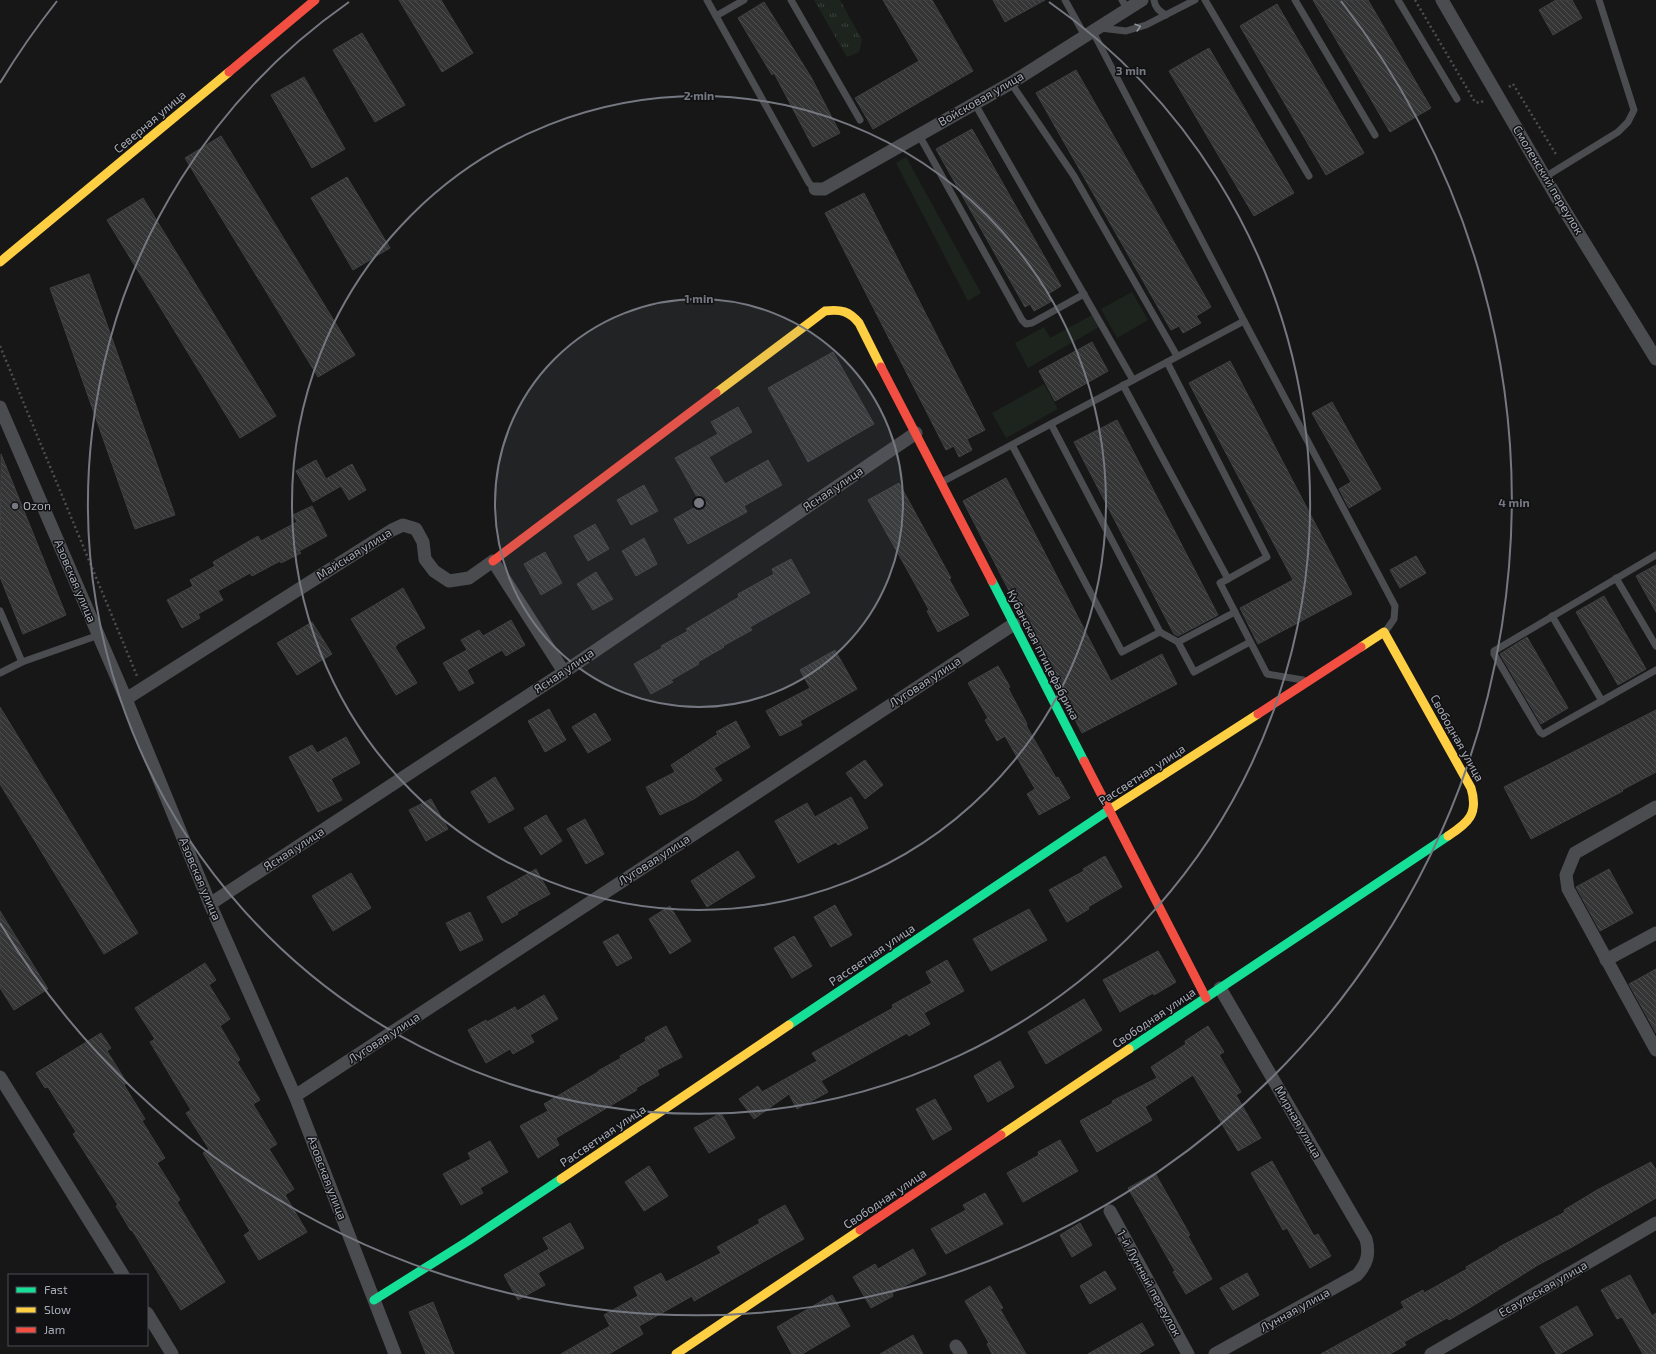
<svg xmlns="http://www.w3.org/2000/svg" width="1656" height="1354" font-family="'Exo 2',sans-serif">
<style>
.grass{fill:url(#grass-tufts)}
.park{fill:#1d241e}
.building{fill:url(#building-back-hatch);stroke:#3f4043}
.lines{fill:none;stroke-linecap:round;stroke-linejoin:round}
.path{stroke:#4d4e52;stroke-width:2.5;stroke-dasharray:2 3;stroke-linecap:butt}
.lane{stroke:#4b4c50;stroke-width:7}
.street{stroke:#4b4c50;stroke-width:13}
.fast{stroke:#16e098;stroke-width:9}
.slow{stroke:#ffcf43;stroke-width:9}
.jam{stroke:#f24e42;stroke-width:9}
.oneway{stroke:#8c9099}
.ring{fill:none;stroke:#757880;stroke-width:2}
.poi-dot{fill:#757880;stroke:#111113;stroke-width:1.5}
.labels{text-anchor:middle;stroke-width:3;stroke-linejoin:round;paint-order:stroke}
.street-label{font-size:12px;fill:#a8adb8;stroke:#111113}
.poi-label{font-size:12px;fill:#a8adb8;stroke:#111113;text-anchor:start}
.centre{fill:#757880;stroke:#111113;stroke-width:2}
.ring-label{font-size:12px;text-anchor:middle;font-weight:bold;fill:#757880;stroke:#111113;stroke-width:3;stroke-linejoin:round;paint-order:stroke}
</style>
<defs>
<pattern id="grass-tufts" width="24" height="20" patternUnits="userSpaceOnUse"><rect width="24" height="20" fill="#1d241e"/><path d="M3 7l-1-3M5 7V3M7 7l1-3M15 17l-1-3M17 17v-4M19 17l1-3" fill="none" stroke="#3b413d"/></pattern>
<pattern id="building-back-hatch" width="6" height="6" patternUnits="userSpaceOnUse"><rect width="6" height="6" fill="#353536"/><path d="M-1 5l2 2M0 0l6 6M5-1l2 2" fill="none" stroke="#4f5051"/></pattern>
</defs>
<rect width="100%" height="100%" fill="#171717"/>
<path class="grass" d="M814,0H840L862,40L859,52L847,57Z"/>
<g class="park">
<path d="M906,157L981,293L968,301L896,163Z"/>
<path d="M1132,292L1148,320L1117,338L1101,309Z"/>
<path d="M1092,315L1099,327L1028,368L1015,343L1044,327L1050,338Z"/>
<path d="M1044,384L1058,409L1006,438L992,413Z"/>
</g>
<g class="building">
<path d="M399,0H441L473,53L442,72Z"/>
<path d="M883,0H932L973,71L873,129L855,98L919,61Z"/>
<path d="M993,0H1045L1005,22Z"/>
<path d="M1313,0H1368L1431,108L1390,132Z"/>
<path d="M1556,0H1572L1582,18L1553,35L1539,10Z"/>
<path d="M764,2L811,77L840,133L813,147L774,73L772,75L738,18Z"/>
<path d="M1277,4L1364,153L1326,175L1240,26Z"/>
<path d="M362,33L405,105L375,122L333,50Z"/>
<path d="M1209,48L1294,193L1254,216L1169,71Z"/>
<path d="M1076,70L1211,307L1196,316L1201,323L1183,333L1179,326L1171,330L1036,93Z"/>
<path d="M304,77L345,149L312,168L271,95Z"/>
<path d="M972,129L1061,286L1048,294L1052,301L1034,311L1030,304L1025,307L936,149Z"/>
<path d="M221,136L355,355L318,377L185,158Z"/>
<path d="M347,177L390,248L353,270L311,198Z"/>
<path d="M864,193L985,430L967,439L972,450L959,457L954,446L946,450L825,213Z"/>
<path d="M143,198L276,416L240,438L107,220Z"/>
<path d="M89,274L175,515L135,529L50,288Z"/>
<path d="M1092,342L1108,371L1055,401L1039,371Z"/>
<path d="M833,352L874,424L808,462L768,388Z"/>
<path d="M1230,361L1352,594L1258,644L1240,608L1293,580L1189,383Z"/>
<path d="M1332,402L1381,489L1349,508L1339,489L1351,482L1312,413Z"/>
<path d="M738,407L752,432L709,457L725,484L768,460L782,485L744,506L747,512L688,544L674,519L701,504L675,458L718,434L711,422Z"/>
<path d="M1117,420L1218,615L1178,636L1174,634L1074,442Z"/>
<path d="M1,454L66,615L23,634L0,577Z"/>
<path d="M316,460L326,479L352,464L366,490L349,500L341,486L313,502L296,471Z"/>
<path d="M1006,478L1111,681L1162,654L1177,684L1082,733L963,501Z"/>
<path d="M899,483L951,578L949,579L969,615L938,632L927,611L929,610L909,573L868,500Z"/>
<path d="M644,485L658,511L631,525L617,500Z"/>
<path d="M312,506L327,536L299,551L301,553L281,563L280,561L252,576L250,573L218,591L223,600L198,614L200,618L182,628L167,600L193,586L190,580L215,566L213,562L258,536L261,541L297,522L293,515Z"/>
<path d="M595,524L609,549L588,561L574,536Z"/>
<path d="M644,538L657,564L636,576L622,551Z"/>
<path d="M545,552L562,583L541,595L524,564Z"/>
<path d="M1416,556L1426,573L1400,588L1390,570Z"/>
<path d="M791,559L810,593L750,627L752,630L723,646L724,647L698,662L699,664L671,680L673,682L651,694L634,664L662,648L661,646L688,631L686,629L739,597L738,594L774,574L772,569Z"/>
<path d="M1656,565V612L1636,576Z"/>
<path d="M596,572L613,599L593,610L577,584Z"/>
<path d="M403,588L425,628L397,644V645L395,647L417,683L396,695L351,619Z"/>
<path d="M1604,596L1646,669L1618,685L1576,612Z"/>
<path d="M511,620L525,645L506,656L502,650L467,670L474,683L459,691L443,663L467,650L461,640L479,630L483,636Z"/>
<path d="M312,622L332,654L297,675L277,643Z"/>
<path d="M1527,637L1568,708L1541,724L1500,654Z"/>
<path d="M835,650L857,689L800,721L802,725L780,736L766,711L810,688L800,670Z"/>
<path d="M998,666L1010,687L1008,688L1027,724L1026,725L1056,778L1058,777L1070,798L1039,815L1027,794L1035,789L1005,736L997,741L985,720L988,718L968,683Z"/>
<path d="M0,707L138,933L104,954L0,784Z"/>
<path d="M549,709L566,740L545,752L528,721Z"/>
<path d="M1656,710V772L1622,790L1623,791L1531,839L1504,787Z"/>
<path d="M595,713L611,740L588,753L572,727Z"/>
<path d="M736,721L750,747L714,768L722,780L694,799L660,815L646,787L675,772L671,765L718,734L716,732Z"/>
<path d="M346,737L360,763L331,779L342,800L318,812L289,757L312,745L317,753Z"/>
<path d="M865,760L883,785L865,799L846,773Z"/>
<path d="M495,777L514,809L489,823L471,792Z"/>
<path d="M851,797L868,828L838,845L836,842L798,863L775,821L807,803L815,817Z"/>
<path d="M431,799L448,829L426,841L409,810Z"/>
<path d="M546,815L562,841L541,855L524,828Z"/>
<path d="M585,819L604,854L586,864L567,829Z"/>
<path d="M738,851L755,877L707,907L691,881Z"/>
<path d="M1105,856L1122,887L1088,907L1089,909L1067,922L1049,890L1084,871L1083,869Z"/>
<path d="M536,869L550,894L517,912L518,914L502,923L487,897Z"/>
<path d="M1609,869L1633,913L1600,931L1576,887Z"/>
<path d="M351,873L371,908L333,931L312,896Z"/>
<path d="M835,905L852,935L831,947L814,917Z"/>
<path d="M670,906L691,941L670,954L649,919Z"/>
<path d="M1029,909L1047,940L991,971L973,939Z"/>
<path d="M0,911L48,989L14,1010L0,988Z"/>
<path d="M470,912L483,940L460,951L446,923Z"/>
<path d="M618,934L632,958L617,966L603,942Z"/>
<path d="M794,936L812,966L792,978L774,948Z"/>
<path d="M1158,951L1176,982L1154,995L1153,993L1120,1012L1103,980Z"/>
<path d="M947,960L964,991L924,1013L930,1024L909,1036L907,1033L821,1081L828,1092L797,1109L789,1094L754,1119L739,1099L758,1086L762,1092L817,1061L812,1053L893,1008L892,1005L932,983L926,972Z"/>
<path d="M205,963L216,980L209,985L230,1019L220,1026L240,1060L237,1062L260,1100L253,1104L277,1144L269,1149L294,1189L285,1195L307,1232L259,1260L244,1235L250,1231L203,1153L209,1149L186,1113L191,1110L150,1042L155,1039L135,1008Z"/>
<path d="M1656,969V1033L1629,984Z"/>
<path d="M544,995L558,1019L530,1035L534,1042L513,1054L510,1049L486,1063L468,1030L486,1020L487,1022L515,1007L517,1011Z"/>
<path d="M1084,999L1102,1030L1046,1064L1028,1032Z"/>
<path d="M666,1026L682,1057L657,1070L659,1075L636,1088L637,1090L556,1138L559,1145L538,1158L520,1126L548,1111L544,1104L598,1072V1071L621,1058L620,1056L646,1041L645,1038Z"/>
<path d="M1208,1026L1224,1052L1219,1055L1241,1092L1236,1095L1261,1138L1238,1151L1193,1075L1145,1107L1152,1120L1097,1152L1080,1121L1113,1103L1112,1101L1157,1078L1151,1067L1186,1044L1185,1041Z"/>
<path d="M101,1033L111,1048L107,1051L127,1083L124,1085L145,1119L142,1121L165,1158L157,1163L180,1200L177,1202L225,1282L181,1310L132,1230L131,1231L116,1206L118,1205L73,1134L76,1132L48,1087L45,1088L36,1073Z"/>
<path d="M1000,1061L1014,1087L988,1102L974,1076Z"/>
<path d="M935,1099L952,1129L933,1140L916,1109Z"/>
<path d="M721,1113L735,1138L709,1153L694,1128Z"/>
<path d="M1060,1140L1078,1171L1023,1202L1007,1173L1039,1155L1038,1152Z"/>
<path d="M490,1141L508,1172L480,1188L483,1193L461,1205L443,1174L471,1159L468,1153Z"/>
<path d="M1272,1161L1314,1236L1318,1234L1331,1256L1310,1268L1287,1228L1283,1230L1251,1173Z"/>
<path d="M1651,1162L1656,1170V1198L1572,1247L1538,1265L1471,1307L1449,1320L1447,1318L1404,1342L1406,1345L1390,1354H1321L1404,1308L1401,1302L1423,1290L1424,1293L1467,1269L1466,1267L1499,1248V1247L1565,1212L1564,1210L1597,1190Z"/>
<path d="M649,1166L668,1196L644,1211L625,1182Z"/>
<path d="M1155,1173L1190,1235L1188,1236L1212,1279L1186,1294L1173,1272L1175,1271L1128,1188Z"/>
<path d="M985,1193L1003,1224L946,1254L931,1229L966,1210L963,1205Z"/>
<path d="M785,1205L804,1239L694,1301L692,1296L639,1326L643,1334L609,1354H561L610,1326L604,1315L638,1296L634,1287L661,1273L666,1282L721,1253L717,1247L760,1223L758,1220Z"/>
<path d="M570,1223L584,1248L538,1273L545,1285L518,1300L504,1275L549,1249L543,1238Z"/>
<path d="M1080,1223L1092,1245L1072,1257L1060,1235Z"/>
<path d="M913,1249L926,1274L892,1293L893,1296L871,1308L853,1277L875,1264L878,1269Z"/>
<path d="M1105,1271L1116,1289L1090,1304L1080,1286Z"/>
<path d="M1247,1273L1259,1295L1233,1310L1220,1288Z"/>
<path d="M1630,1275L1652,1316L1656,1313V1354H1643L1622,1317L1617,1319L1601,1290Z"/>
<path d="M990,1286L1003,1308L1000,1309L1026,1354H992L987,1344L989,1343L965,1301Z"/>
<path d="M832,1295L850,1326L802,1354H792L777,1327Z"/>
<path d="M433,1302L454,1354H426L409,1312Z"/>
<path d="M1577,1306L1593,1335L1560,1354H1556L1540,1327Z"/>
<path d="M1142,1323L1154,1345L1138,1354H1088Z"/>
<path d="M913,1335L923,1354H880Z"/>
</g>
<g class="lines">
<g class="path">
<path d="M1415,0L1475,102L1480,103L1483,101"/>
<path d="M1509,87L1513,84L1557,156"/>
<path d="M0,346L137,676"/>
</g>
<g class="lane">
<path d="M707,0L809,183L815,189"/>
<path d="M791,0L860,120"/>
<path d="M1065,0L1085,36"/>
<path d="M1122,0L1128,10"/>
<path d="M1154,0C1155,8 1160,12 1166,15"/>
<path d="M1205,0L1309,176"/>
<path d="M1295,0L1375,135"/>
<path d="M1398,0L1457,99"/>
<path d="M716,16L744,0"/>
<path d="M1100,28L1126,31L1146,25L1195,0"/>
<path d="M1093,32L1244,321"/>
<path d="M1011,83L1074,176L1177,356"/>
<path d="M975,104L1133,380"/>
<path d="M919,135L1022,320L1026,324L1032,323L1084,294"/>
<path d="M1545,177L1618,132L1628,122L1634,110L1599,0"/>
<path d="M1123,385L1228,579L1267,557L1167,362"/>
<path d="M1051,424L1160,632L1178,642"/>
<path d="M1012,445L1122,652L1160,632"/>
<path d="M942,482L1244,321L1395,606L1394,619L1385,632"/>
<path d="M1656,555L1494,651V654L1540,732L1543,734L1656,670"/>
<path d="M1616,578L1656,646"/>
<path d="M1228,579L1220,583L1267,674L1303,680"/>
<path d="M0,611L22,662"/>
<path d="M1235,612L1178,642L1194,672L1250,642"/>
<path d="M1552,616L1602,701"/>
<path d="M0,673L22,662L99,635"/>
</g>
<g class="street">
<path d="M1442,0L1560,203L1656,359"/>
<path d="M815,189H824L1011,83L1142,0"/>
<path d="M0,407L126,699L210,904L295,1096L395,1354"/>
<path d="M126,699L392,530L403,525L416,529L423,542L425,559L434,571L449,581L469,578L493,561L564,672"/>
<path d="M1656,807L1575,853L1566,875L1568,889L1656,1050"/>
<path d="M210,904L564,672L916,433"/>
<path d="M1606,960L1656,933"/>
<path d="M0,1077L123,1275"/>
<path d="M295,1096L1014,624"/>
<path d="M1110,1211L1188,1354"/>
<path d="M147,1313L172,1354"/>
<path d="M956,1346L961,1354"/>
<path d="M1215,1354L1357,1275C1367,1264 1370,1254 1366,1239L1220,988"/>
<path d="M1431,1354L1656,1223"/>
</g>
<g class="fast">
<path d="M992,581L1084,761"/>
<path d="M789,1025L1112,808"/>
<path d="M1129,1049L1448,836"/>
<path d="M374,1300L468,1241L561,1179"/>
</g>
<g class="slow">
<path d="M0,262L229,72"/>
<path d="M716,393L825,311C841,309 849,311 859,323L881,367"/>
<path d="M1361,647L1384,632L1471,788C1479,814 1468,823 1448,836"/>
<path d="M1112,808L1258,714"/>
<path d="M1001,1135L1129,1049"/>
<path d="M561,1179L789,1025"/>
<path d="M676,1354L860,1230"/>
</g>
<g class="jam">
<path d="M229,72L315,0"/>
<path d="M881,367L992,581"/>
<path d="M493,561L716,393"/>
<path d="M1258,714L1361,647"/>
<path d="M1084,761L1206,998"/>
<path d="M860,1230L1001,1135"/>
</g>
</g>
<defs><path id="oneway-chevron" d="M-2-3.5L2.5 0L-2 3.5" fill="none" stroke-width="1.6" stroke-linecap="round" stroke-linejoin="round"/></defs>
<use class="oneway" href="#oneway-chevron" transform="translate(1138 27) rotate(-17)"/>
<circle cx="699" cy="503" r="204" fill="#757880" fill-opacity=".12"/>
<g class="ring">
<circle cx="699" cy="503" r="204"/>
<circle cx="699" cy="503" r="407"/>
<path d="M1049 2A611 611 0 1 1 349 2"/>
<path d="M0 83A815 815 0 0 1 57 1M1341 1A815 815 0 1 1 0 923"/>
</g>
<circle class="poi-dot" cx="15" cy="506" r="4"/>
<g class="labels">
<g class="street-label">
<text transform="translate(981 99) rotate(-30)" y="4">Войсковая улица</text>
<text transform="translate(150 122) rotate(-40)" y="4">Северная улица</text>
<text transform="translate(1548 180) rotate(59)" y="4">Смоленский переулок</text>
<text transform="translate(833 489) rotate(-34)" y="4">Ясная улица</text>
<text transform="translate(354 554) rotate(-32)" y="4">Майская улица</text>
<text transform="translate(75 581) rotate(67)" y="4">Азовская улица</text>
<text transform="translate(1043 655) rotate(63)" y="4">Кубанская птицефабрика</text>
<text transform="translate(564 671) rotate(-34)" y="4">Ясная улица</text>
<text transform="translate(925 682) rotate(-33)" y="4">Луговая улица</text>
<text transform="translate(1457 738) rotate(61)" y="4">Свободная улица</text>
<text transform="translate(1142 775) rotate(-33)" y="4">Рассветная улица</text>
<text transform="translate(294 849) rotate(-33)" y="4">Ясная улица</text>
<text transform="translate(654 860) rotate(-33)" y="4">Луговая улица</text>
<text transform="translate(200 879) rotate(67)" y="4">Азовская улица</text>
<text transform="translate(872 955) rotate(-34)" y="4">Рассветная улица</text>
<text transform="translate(1154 1018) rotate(-34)" y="4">Свободная улица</text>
<text transform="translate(384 1038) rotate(-33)" y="4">Луговая улица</text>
<text transform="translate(1298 1122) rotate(60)" y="4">Мирная улица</text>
<text transform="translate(603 1136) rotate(-34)" y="4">Рассветная улица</text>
<text transform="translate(327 1178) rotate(69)" y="4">Азовская улица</text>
<text transform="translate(885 1199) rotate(-34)" y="4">Свободная улица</text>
<text transform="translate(1149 1283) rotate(61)" y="4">1-й Лунный переулок</text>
<text transform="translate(1543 1289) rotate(-30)" y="4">Есаульская улица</text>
<text transform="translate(1295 1310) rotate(-29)" y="4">Лунная улица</text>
</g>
<g class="poi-label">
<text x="23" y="510">Ozon</text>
</g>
</g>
<circle cx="699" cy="503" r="6" class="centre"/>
<g class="ring-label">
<text x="1131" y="75">3 min</text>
<text x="699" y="100">2 min</text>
<text x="699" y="303">1 min</text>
<text x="1514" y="507">4 min</text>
</g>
<rect x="8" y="1274" width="140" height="72" fill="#111113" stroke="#4d4f55"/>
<rect x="16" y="1287" width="20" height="6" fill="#16e098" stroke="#4d4f55"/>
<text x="44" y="1294" font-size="12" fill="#a8adb8">Fast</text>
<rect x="16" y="1307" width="20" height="6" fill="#ffcf43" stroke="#4d4f55"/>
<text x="44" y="1314" font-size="12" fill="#a8adb8">Slow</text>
<rect x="16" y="1327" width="20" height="6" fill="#f24e42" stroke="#4d4f55"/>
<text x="44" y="1334" font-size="12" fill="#a8adb8">Jam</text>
</svg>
